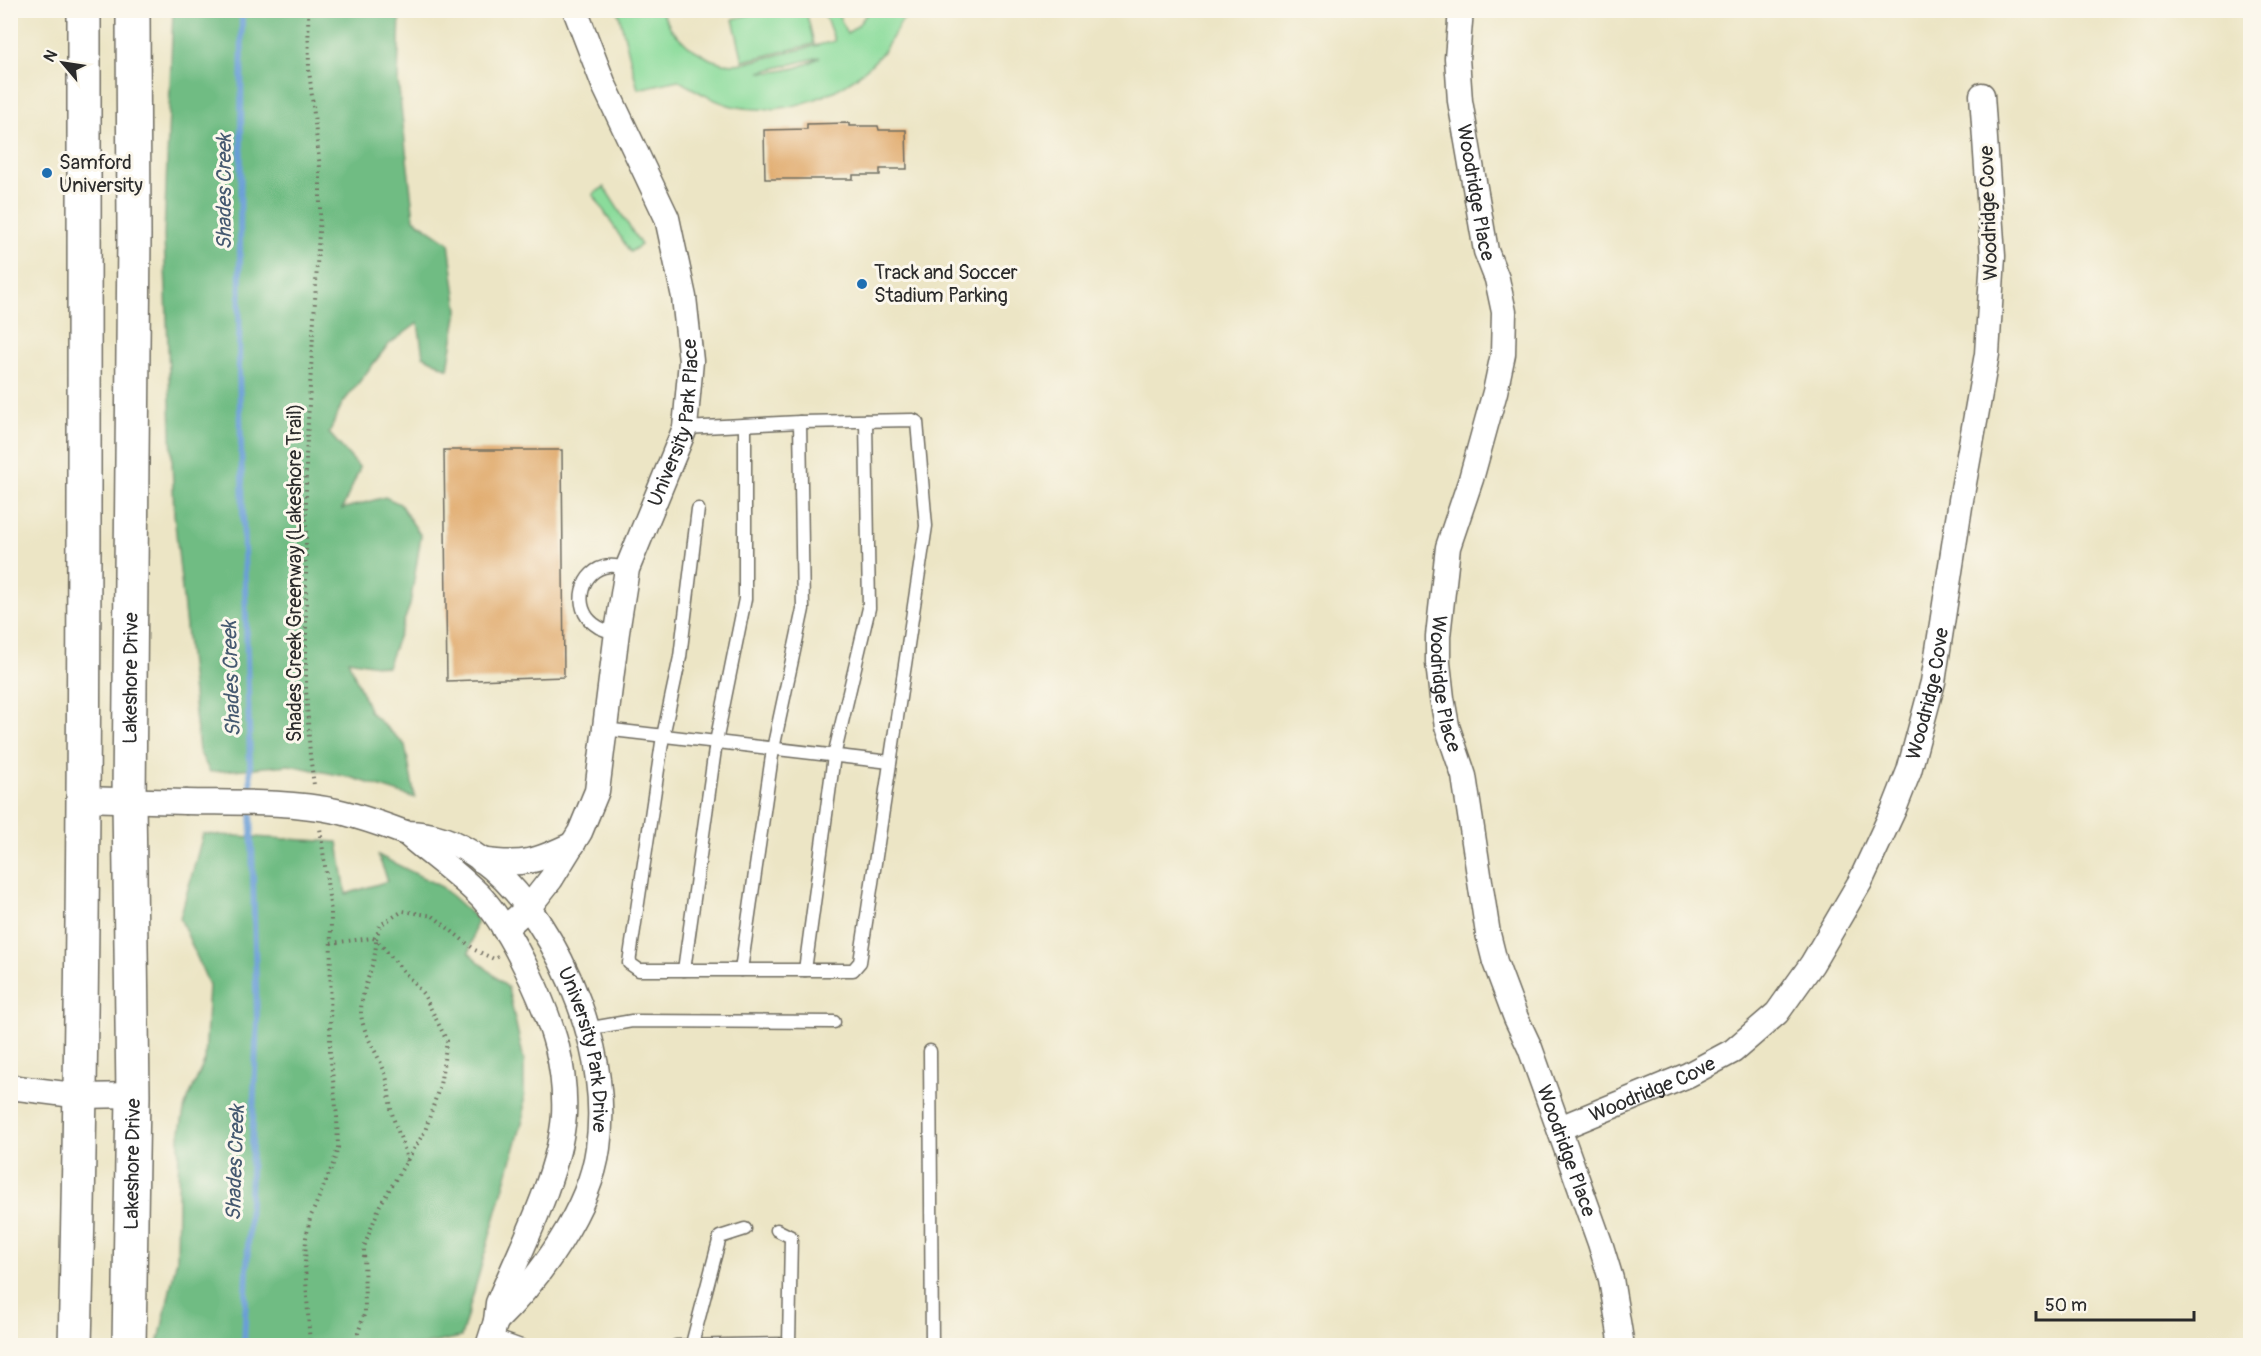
<svg xmlns="http://www.w3.org/2000/svg" width="2261" height="1356" font-family="Pangolin,sans-serif">
<style>
.green{fill:#8bdc9b;stroke:#5b8463;stroke-width:1.5;fill-rule:evenodd}
.forest{fill:#70bc83;stroke:#4e7457;stroke-width:1.5}
.lines{fill:none;stroke-linecap:round;stroke-linejoin:round}
.stream{stroke:#6b9fd7;stroke-width:6}
.building{fill:#dfa665}
.service-casing{stroke:#6f6c61;stroke-width:15}
.minor-casing{stroke:#6f6c61;stroke-width:27}
.secondary-casing{stroke:#6f6c61;stroke-width:36}
.path{stroke:#6f6c61;stroke-width:4;stroke-dasharray:1.5 4.5;stroke-linecap:butt}
.service{stroke:#fff;stroke-width:12}
.minor{stroke:#fff;stroke-width:24}
.secondary{stroke:#fff;stroke-width:33}
.minor-bridge-casing{stroke:#6f6c61;stroke-width:27;stroke-linecap:butt}
.minor-bridge{stroke:#fff;stroke-width:24}
.poi-dot{fill:#1f6fb2;stroke:#fbf7ec;stroke-width:2}
.labels{text-anchor:middle;stroke-width:6;stroke-linejoin:round;paint-order:stroke}
.poi-label{font-size:20px;fill:#2b2b2b;stroke:#fbf7ec;text-anchor:start}
.street-label{font-size:20px;fill:#2b2b2b;stroke:#fbf7ec}
.water-label{font-size:21px;font-style:italic;fill:#455970;stroke:#fbf7ec}
</style>
<rect width="100%" height="100%" fill="#fbf7ec"/>
<filter id="ink" filterUnits="userSpaceOnUse"><feTurbulence type="fractalNoise" baseFrequency=".0167" numOctaves="2"/><feDisplacementMap in="SourceGraphic" scale="12" xChannelSelector="R" yChannelSelector="G"/><feConvolveMatrix kernelMatrix="1 2 1 2 8 2 1 2 1" color-interpolation-filters="sRGB"/></filter>
<filter id="wash" filterUnits="userSpaceOnUse"><feTurbulence type="fractalNoise" baseFrequency=".008" numOctaves="4" result="noise"/><feDisplacementMap in="SourceGraphic" scale="24" xChannelSelector="R" yChannelSelector="G"/><feGaussianBlur stdDeviation="1.35" result="paint"/><feColorMatrix in="noise" values="0 0 0 0 0 0 0 0 0 0 0 0 0 0 0 0 0 1.4 0 .05"/><feComposite in="paint" operator="in"/></filter>
<g filter="url(#wash)">
<rect width="100%" height="100%" fill="#ece5c5"/>
<g class="green">
<path d="M766,10L806,11L814,44L743,61L733,19Z"/>
<path d="M936,10L937,12L903,19C896,30 890,43 881,54C846,95 785,118 732,106C713,101 695,90 678,80L638,89L618,11H661L672,30L688,46L710,59L722,63L734,64L745,63L835,41L823,11H837L847,34L858,25L869,11ZM820,57C803,68 780,73 760,72Z"/>
<path d="M604,187L641,245L630,252L593,194Z"/>
</g>
<g class="forest">
<path d="M173,11H400L398,81L414,219L449,243L458,310L448,369L423,356L418,323L388,345L342,404L329,433L360,468L342,509L385,497L400,504L421,536L410,605L387,667L348,660L370,712L405,745L415,798L353,778L289,765L210,772L199,751L174,514L164,236Z"/>
<path d="M203,834L338,842L346,894L388,881L378,855L442,887L477,919L469,953L508,988L524,1060V1116L461,1337L418,1346L158,1345L177,1258L179,1136L185,1106L205,1060L209,985L180,918Z"/>
</g>
<g class="lines">
<g class="stream">
<path d="M242,10L239,371L251,799"/>
<path d="M244,1346L257,1020L251,809"/>
</g>
</g>
<g id="blocks">
<g class="building">
<path d="M849,123V126H878L879,130H906L907,169H880V175H853V179H765L764,130L807,129V124Z"/>
<path d="M444,450H562L564,677L447,681Z"/>
</g>
</g>
</g>
<g filter="url(#ink)">
<use href="#blocks" fill-opacity="0" stroke="#6f6c61" stroke-width="1.5"/>
<g class="lines">
<defs>
<g id="service">
<path d="M685,428L800,422L913,420L917,422L926,526L860,962L853,970H639L629,963L663,736L680,657L698,509"/>
<path d="M617,632C608,631 601,630 594,624C572,608 580,569 609,566C615,565 621,567 627,569"/>
<path d="M604,729L890,762"/>
<path d="M684,970L716,742L745,599V425"/>
<path d="M741,970L773,749L803,609L800,422"/>
<path d="M805,970L834,756L869,608L866,421"/>
<path d="M586,1029L632,1021L834,1022"/>
<path d="M930,1051L932,1346"/>
<path d="M777,1230L791,1237L789,1344"/>
<path d="M491,1335L521,1346"/>
<path d="M692,1344L720,1237L745,1229"/>
<path d="M676,1346L789,1344L792,1346"/>
</g>
<g id="minor">
<path id="s1" d="M1461,10L1457,58L1460,101L1486,251L1497,279L1504,312L1503,354L1495,392L1471,479L1448,547L1438,636V663L1442,698L1447,726L1464,776L1488,934L1495,962L1516,1018L1530,1048L1600,1243L1611,1279L1622,1346"/>
<path d="M82,799L185,802"/>
<path id="s2" d="M406,833C513,832 588,989 598,1080C601,1102 601,1126 598,1148C590,1209 539,1279 496,1321"/>
<path d="M406,833C431,855 459,874 482,898C512,931 546,1005 557,1047C562,1067 565,1094 564,1115C560,1173 521,1249 498,1303L496,1321L488,1346"/>
<path d="M481,860C522,866 536,862 573,844"/>
<path id="s3" d="M504,929L529,907L551,879L580,832L597,791L617,632L627,569L685,428L691,361L684,297L667,218L604,85L575,10"/>
<path d="M10,1087L81,1096L133,1095"/>
<path id="s4" d="M1560,1128L1688,1075L1733,1051L1777,1013L1812,964L1860,882L1894,809L1909,771L1933,682L1961,500L1987,354L1993,256L1982,95"/>
</g>
<g id="secondary">
<path d="M75,1346C86,901 84,456 84,10"/>
<path id="s5" d="M129,1346L133,1095L129,800L134,235L133,10"/>
</g>
</defs>
<use href="#service" class="service-casing"/>
<use href="#minor" class="minor-casing"/>
<use href="#secondary" class="secondary-casing"/>
<g class="path">
<path d="M308,10L309,70L320,168V214L306,456V689L310,755L314,785"/>
<path d="M331,943L372,938L376,939C377,964 361,987 361,1012C362,1034 378,1053 385,1073C389,1085 389,1097 391,1109C395,1128 405,1144 407,1163"/>
<path d="M310,1346L305,1264L306,1238L310,1218L332,1167L338,1148L337,1117L330,1052L331,912L320,828"/>
<path d="M359,1346L358,1333L365,1312L364,1247L380,1205L425,1131L440,1085L447,1041L424,995L376,939L380,925L403,911L433,916L475,950L494,959L498,957"/>
</g>
<use href="#service" class="service"/>
<use href="#minor" class="minor"/>
<use href="#secondary" class="secondary"/>
<defs>
<path id="minor-bridge" d="M185,802C236,803 287,801 336,811C360,816 383,825 406,833"/>
</defs>
<use href="#minor-bridge" class="minor-bridge-casing"/>
<use href="#minor-bridge" class="minor-bridge"/>
</g>
</g>
<g class="poi-dot">
<circle cx="47" cy="173" r="6"/>
<circle cx="862" cy="284" r="6"/>
</g>
<g class="labels">
<g class="poi-label">
<text x="59" y="169">Samford<tspan x="59" dy="23">University</tspan></text>
<text x="874" y="279">Track and Soccer<tspan x="874" dy="23">Stadium Parking</tspan></text>
</g>
<g class="street-label">
<text dy="7" stroke="none"><textPath href="#s1" startOffset="184">Woodridge Place</textPath></text>
<text transform="translate(1988 213) rotate(-92)" y="7">Woodridge Cove</text>
<text dy="7" stroke="none"><textPath href="#s3" startOffset="548">University Park Place</textPath></text>
<text transform="translate(294 573) rotate(-90)" y="7">Shades Creek Greenway (Lakeshore Trail)</text>
<text dy="7" stroke="none"><textPath href="#s5" startOffset="668">Lakeshore Drive</textPath></text>
<text dy="7" stroke="none"><textPath href="#s1" startOffset="688">Woodridge Place</textPath></text>
<text dy="7" stroke="none"><textPath href="#s4" startOffset="604">Woodridge Cove</textPath></text>
<text dy="7" stroke="none"><textPath href="#s2" startOffset="304">University Park Drive</textPath></text>
<text dy="7" stroke="none"><textPath href="#s4" startOffset="100">Woodridge Cove</textPath></text>
<text dy="7" stroke="none"><textPath href="#s1" startOffset="1174">Woodridge Place</textPath></text>
<text dy="7" stroke="none"><textPath href="#s5" startOffset="182">Lakeshore Drive</textPath></text>
</g>
<g class="water-label">
<text transform="translate(224 192) rotate(-90)" y="7">Shades Creek</text>
<text transform="translate(231 679) rotate(-92)" y="7">Shades Creek</text>
<text transform="translate(235 1163) rotate(-88)" y="7">Shades Creek</text>
</g>
</g>
<rect width="2261" height="1356" fill="none" stroke="#fbf7ec" stroke-width="36"/>
<g transform="translate(63 63) rotate(299)" stroke="#fbf7ec" stroke-width="4.5" paint-order="stroke">
<path d="M0-4.5L10 22L0 15L-10 22Z" fill="#2b2b2b"/>
<text y="-9" font-size="16" font-weight="bold" text-anchor="middle" fill="#2b2b2b">N</text>
</g>
<path d="M2036 1311v9h158v-9" fill="none" stroke="#2b2b2b" stroke-width="3"/>
<text x="2045" y="1311" font-size="18" fill="#2b2b2b" stroke="#fbf7ec" stroke-width="4.5" paint-order="stroke">50 m</text>
</svg>
